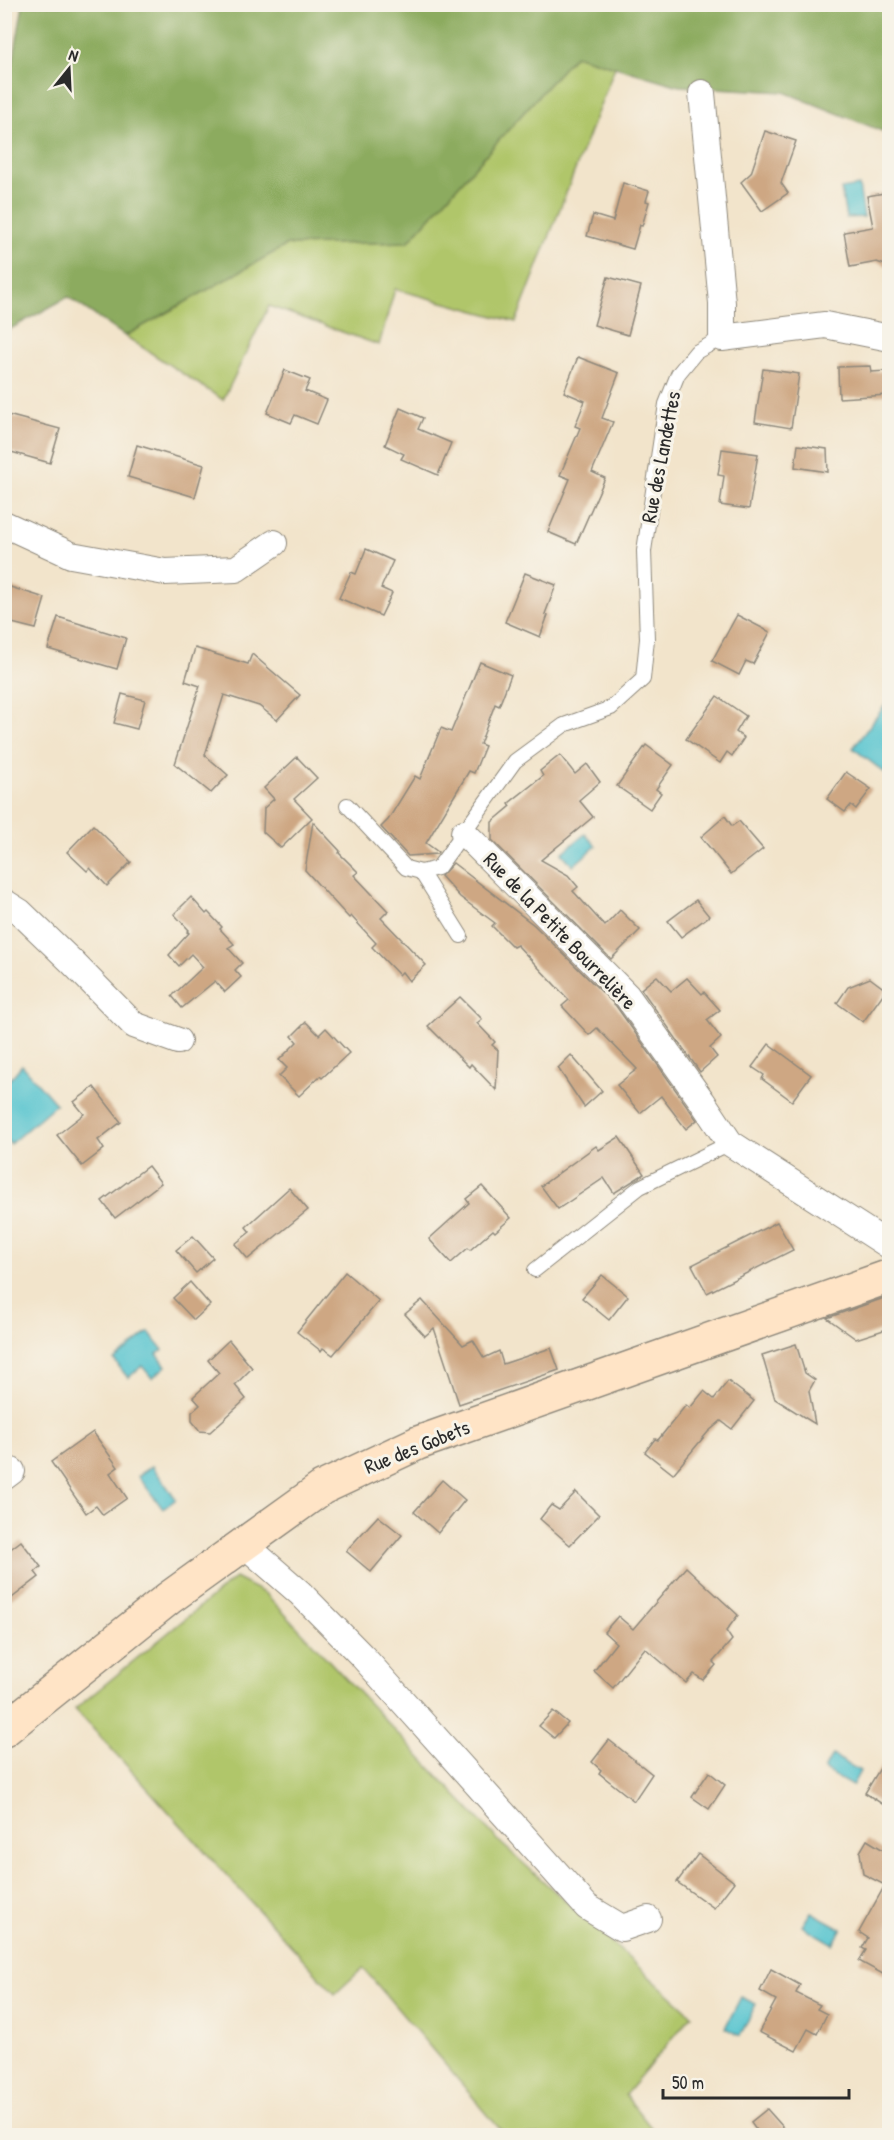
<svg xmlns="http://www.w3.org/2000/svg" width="894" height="2140" font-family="'Patrick Hand',sans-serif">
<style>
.green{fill:#b0c66a;stroke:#6e784a;stroke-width:1.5}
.forest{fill:#8cab5e;stroke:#5c6b44;stroke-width:1.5}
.water{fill:#57c4cf;stroke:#41787d;stroke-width:1.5}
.building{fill:#cea783}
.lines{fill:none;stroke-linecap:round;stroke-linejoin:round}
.lane-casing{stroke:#8e887b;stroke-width:16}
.street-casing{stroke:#8e887b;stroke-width:28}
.secondary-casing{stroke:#8e887b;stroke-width:36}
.lane{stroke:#fff;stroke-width:14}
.street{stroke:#fff;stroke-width:26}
.secondary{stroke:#ffe4c6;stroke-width:33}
.labels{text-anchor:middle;stroke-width:6;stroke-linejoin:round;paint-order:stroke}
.street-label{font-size:21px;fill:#2b2b2b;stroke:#f7f3e8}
</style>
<rect width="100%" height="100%" fill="#f7f3e8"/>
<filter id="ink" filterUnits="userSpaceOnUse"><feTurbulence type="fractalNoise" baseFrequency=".0167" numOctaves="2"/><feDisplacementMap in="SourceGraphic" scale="12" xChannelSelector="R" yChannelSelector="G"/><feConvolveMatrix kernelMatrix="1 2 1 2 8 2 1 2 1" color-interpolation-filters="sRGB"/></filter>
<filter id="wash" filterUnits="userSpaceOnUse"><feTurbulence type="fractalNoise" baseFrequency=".008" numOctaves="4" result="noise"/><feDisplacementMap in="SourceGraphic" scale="24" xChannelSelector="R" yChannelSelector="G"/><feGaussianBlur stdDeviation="1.35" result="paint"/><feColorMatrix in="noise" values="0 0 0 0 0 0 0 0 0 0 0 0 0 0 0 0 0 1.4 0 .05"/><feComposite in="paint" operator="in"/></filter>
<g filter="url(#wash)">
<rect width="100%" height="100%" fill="#f2e4cb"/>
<g class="green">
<path d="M575,55L615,67L516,322L395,289L379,345L269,306L223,400L125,336L287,245L408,242Z"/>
<path d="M235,1578L266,1594L502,1844L692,2015L625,2095L657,2135H505L363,1968L335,1994L75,1709Z"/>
</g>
<path class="forest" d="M886,4L889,8V134L784,92L679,86L575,55L408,242L287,245L125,336L68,297L5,332V108L23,5Z"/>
<g class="water">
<path d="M859,186L864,217L846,218L841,189Z"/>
<path d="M889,700V776L853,748Z"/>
<path d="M585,834L596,846L573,866L562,853Z"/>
<path d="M22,1065L56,1104L10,1144L5,1138V1085Z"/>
<path d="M149,1332L163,1350L157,1354L166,1366L152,1378L142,1366L128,1378L114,1360Z"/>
<path d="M152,1466L176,1499L163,1509L138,1476Z"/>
<path d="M832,1755L860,1771L852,1786L824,1770Z"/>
<path d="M811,1912L842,1929L833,1944L802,1926Z"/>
<path d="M741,1997L756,2004L740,2036L725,2028Z"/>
</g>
<g id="blocks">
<g class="building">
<path d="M765,131L796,141L781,183L788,193L762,211L741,182L751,173Z"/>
<path d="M623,183L649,191L646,201L649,202L642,226L640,225L633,249L587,236L593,215L613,221Z"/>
<path d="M890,192V267L877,262L850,267L844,232L873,227L867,196Z"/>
<path d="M608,277L641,286L628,335L594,325Z"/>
<path d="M578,357L619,373L602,418L613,422L592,472L605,478L576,544L548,532L570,479L560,475L580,428L575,426L585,401L564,392Z"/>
<path d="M870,366L871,372L887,371L888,395L839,398L838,367Z"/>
<path d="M763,369L799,374L791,428L755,422Z"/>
<path d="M285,370L310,380L305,391L327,400L317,424L295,415L291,423L267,413Z"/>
<path d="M400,408L423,418L418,429L451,443L438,475L401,459L404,454L385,445Z"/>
<path d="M4,414L60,429L50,463L4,450Z"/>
<path d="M137,445L204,465L195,497L128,477Z"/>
<path d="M798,445L827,449L828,472L795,467Z"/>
<path d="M722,449L758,454L749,509L720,505L724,476L718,475Z"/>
<path d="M366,549L393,561L381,588L392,593L381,616L339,598L351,572L356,574Z"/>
<path d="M525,573L556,585L545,614L548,615L540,637L505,622Z"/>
<path d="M4,585L45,598L36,629L4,621Z"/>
<path d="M737,615L770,632L753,664L746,661L739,675L712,661Z"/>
<path d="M58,617L126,638L117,669L48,649Z"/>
<path d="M195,648L248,664L252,654L300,695L277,720L259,706L224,695L205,755L228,775L211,793L175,764L200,686L185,681Z"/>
<path d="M480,662L511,675L499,706L495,704L480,744L485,746L474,773L469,771L426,843L438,852L437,854L408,856L381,827L388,820L415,776L420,779L441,728L451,732Z"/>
<path d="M122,694L145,700L137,729L114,723Z"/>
<path d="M717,696L746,716L736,732L744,738L732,756L727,752L720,763L686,739Z"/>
<path d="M646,745L673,765L656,789L661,793L650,809L617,786Z"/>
<path d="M560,755L575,774L587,764L600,782L579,800L593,817L541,860L568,875L578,887L573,891L605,926L620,910L640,930L611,959L492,840V822L511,806L509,803L543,776L540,771Z"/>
<path d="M297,757L317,778L294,799L312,818L281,848L263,832L264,808L274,799L264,788Z"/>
<path d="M846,772L871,789L856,809L851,805L845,812L827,799Z"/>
<path d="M725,816L732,826L739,821L763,849L731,874L701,837Z"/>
<path d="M313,822L340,851L339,853L358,872L354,875L388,911L381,918L426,965L409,981L402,972L399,975L372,947L376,943L351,916L349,918L305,870Z"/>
<path d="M93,825L131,862L107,886L90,868L87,871L67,852Z"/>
<path d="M453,863L534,925L616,1006L697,1120L686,1129L661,1096L640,1113L617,1085L637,1069L597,1028L589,1035L562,1006L569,1000L517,945L513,947L492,926L495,923L460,897L441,876Z"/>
<path d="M191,897L206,914L208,912L222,927L220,929L234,944L228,948L242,963L235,970L241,977L225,992L215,981L182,1008L172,996L203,967L191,954L179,966L169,955L189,933L187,932L189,930L174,914Z"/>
<path d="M696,900L709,916L681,937L668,921Z"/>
<path d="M657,976L671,991L687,978L702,994L704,992L720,1010L707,1020L721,1038L710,1048L717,1057L700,1072L641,989Z"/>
<path d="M870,978L886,990L863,1022L837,1003L848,987Z"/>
<path d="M460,997L482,1019L477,1023L495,1042L492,1045L498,1050L496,1090L471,1064L469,1067L428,1026Z"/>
<path d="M306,1022L319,1035L326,1028L349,1053L322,1078L320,1076L299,1096L279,1076L287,1068L279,1060L297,1042L292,1036Z"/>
<path d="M769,1044L811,1075L792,1101L762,1079L764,1075L752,1067Z"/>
<path d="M571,1055L602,1091L584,1107L558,1068Z"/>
<path d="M94,1087L121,1122L98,1140L104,1149L82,1166L57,1135L84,1114L74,1102Z"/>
<path d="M619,1137L644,1174L614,1193L604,1178L558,1209L541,1186L596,1146L599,1150Z"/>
<path d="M148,1166L161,1183L115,1218L102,1201Z"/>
<path d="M482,1186L511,1218L495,1232L493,1230L470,1250L468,1248L451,1263L429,1239L469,1203L466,1199Z"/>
<path d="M289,1188L308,1210L248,1259L235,1244L250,1232L246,1227Z"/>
<path d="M777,1222L793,1250L707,1293L692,1265Z"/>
<path d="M193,1236L213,1258L196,1273L176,1250Z"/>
<path d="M345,1272L379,1301L333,1355L323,1348L321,1351L297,1332Z"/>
<path d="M602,1275L628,1296L609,1320L582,1298Z"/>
<path d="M190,1282L210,1305L194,1320L173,1298Z"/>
<path d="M890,1296V1328L856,1339L827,1318Z"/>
<path d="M422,1300L463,1345L473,1340L484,1358L499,1351L503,1364L551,1348L559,1370L459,1404L434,1328L425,1336L405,1314Z"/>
<path d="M229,1340L252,1368L235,1385L246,1399L210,1432L200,1431L192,1421V1412L200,1405L193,1397L219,1373L208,1360Z"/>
<path d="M796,1344L805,1373L815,1380L809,1391L815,1424L775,1399L762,1355Z"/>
<path d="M728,1381L754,1401L732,1429L721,1421L708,1432L673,1474L645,1452L655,1439L658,1440L686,1405L690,1408L704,1391L714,1399Z"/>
<path d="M93,1432L118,1467L110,1473L127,1498L103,1515L96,1506L86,1513L51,1462Z"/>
<path d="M442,1480L465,1500L438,1533L414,1512Z"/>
<path d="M576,1492L599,1515L570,1545L540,1519L551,1505L559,1510Z"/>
<path d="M378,1516L402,1535L371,1572L346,1551Z"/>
<path d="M21,1541L41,1567L35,1572L39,1577L4,1604V1554Z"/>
<path d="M686,1567L738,1615L726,1631L732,1640L713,1662L716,1665L703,1680L694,1674L686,1683L645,1648L613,1688L594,1671L616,1643L604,1632L618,1616L633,1629Z"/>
<path d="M553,1711L568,1723L554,1738L539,1726Z"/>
<path d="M609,1740L652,1774L634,1801L599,1773L601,1770L592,1762Z"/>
<path d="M890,1752V1809L865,1793Z"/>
<path d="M709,1772L725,1785L709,1809L692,1797Z"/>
<path d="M867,1840L890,1854V1978L859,1961L866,1950L862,1948L868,1938L859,1932L885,1885L863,1874L860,1852Z"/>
<path d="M698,1854L734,1882L714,1908L677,1882Z"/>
<path d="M771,1969L800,1985L796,1993L820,2005L817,2009L827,2014L817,2034L808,2029L796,2051L759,2032L776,2000L760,1991Z"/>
<path d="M767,2109L791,2136H761L751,2122Z"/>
</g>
</g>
</g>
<g filter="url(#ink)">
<use href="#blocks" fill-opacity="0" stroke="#8e887b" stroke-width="1.5"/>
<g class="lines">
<defs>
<g id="lane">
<path d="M347,805L406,868L421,872L438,868L515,761L564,725L611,708L643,679L647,639L644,551L666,404L678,374L696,352L722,338"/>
<path d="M421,872L461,936"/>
<path d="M535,1270L640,1187L730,1143"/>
</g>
<g id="street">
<path d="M702,93L722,303V338L825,325L890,338"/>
<path d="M4,524L71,555L165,572L236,569L274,543"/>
<path d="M464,833L627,996L702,1101L730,1143L890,1246"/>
<path d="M4,902L20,912L72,962L134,1025L178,1041"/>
<path d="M4,1477L12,1471"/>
<path d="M244,1544L300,1593L363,1657L587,1907L622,1928L648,1919"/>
</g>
<path id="secondary" d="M4,1730L169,1598L322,1488L418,1443L890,1276"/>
</defs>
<use href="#lane" class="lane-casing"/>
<use href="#street" class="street-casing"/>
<use href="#secondary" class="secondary-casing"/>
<use href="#lane" class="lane"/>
<use href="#street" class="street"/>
<use href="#secondary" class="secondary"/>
</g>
</g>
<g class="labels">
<g class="street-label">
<text transform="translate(661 457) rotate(-79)" y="7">Rue des Landettes</text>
<text transform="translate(560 931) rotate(46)" y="7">Rue de la Petite Bourrelière</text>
<text transform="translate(417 1447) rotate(-22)" y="7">Rue des Gobets</text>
</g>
</g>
<rect width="894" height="2140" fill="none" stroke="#f7f3e8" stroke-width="24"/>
<g transform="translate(69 69) rotate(18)" stroke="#f7f3e8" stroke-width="4.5" paint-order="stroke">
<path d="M0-4.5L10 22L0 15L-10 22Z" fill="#2b2b2b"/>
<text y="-9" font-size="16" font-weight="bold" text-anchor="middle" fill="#2b2b2b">N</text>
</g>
<path d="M663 2089v9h186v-9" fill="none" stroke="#2b2b2b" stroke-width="3"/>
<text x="672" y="2089" font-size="18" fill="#2b2b2b" stroke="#f7f3e8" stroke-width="4.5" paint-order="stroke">50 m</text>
</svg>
